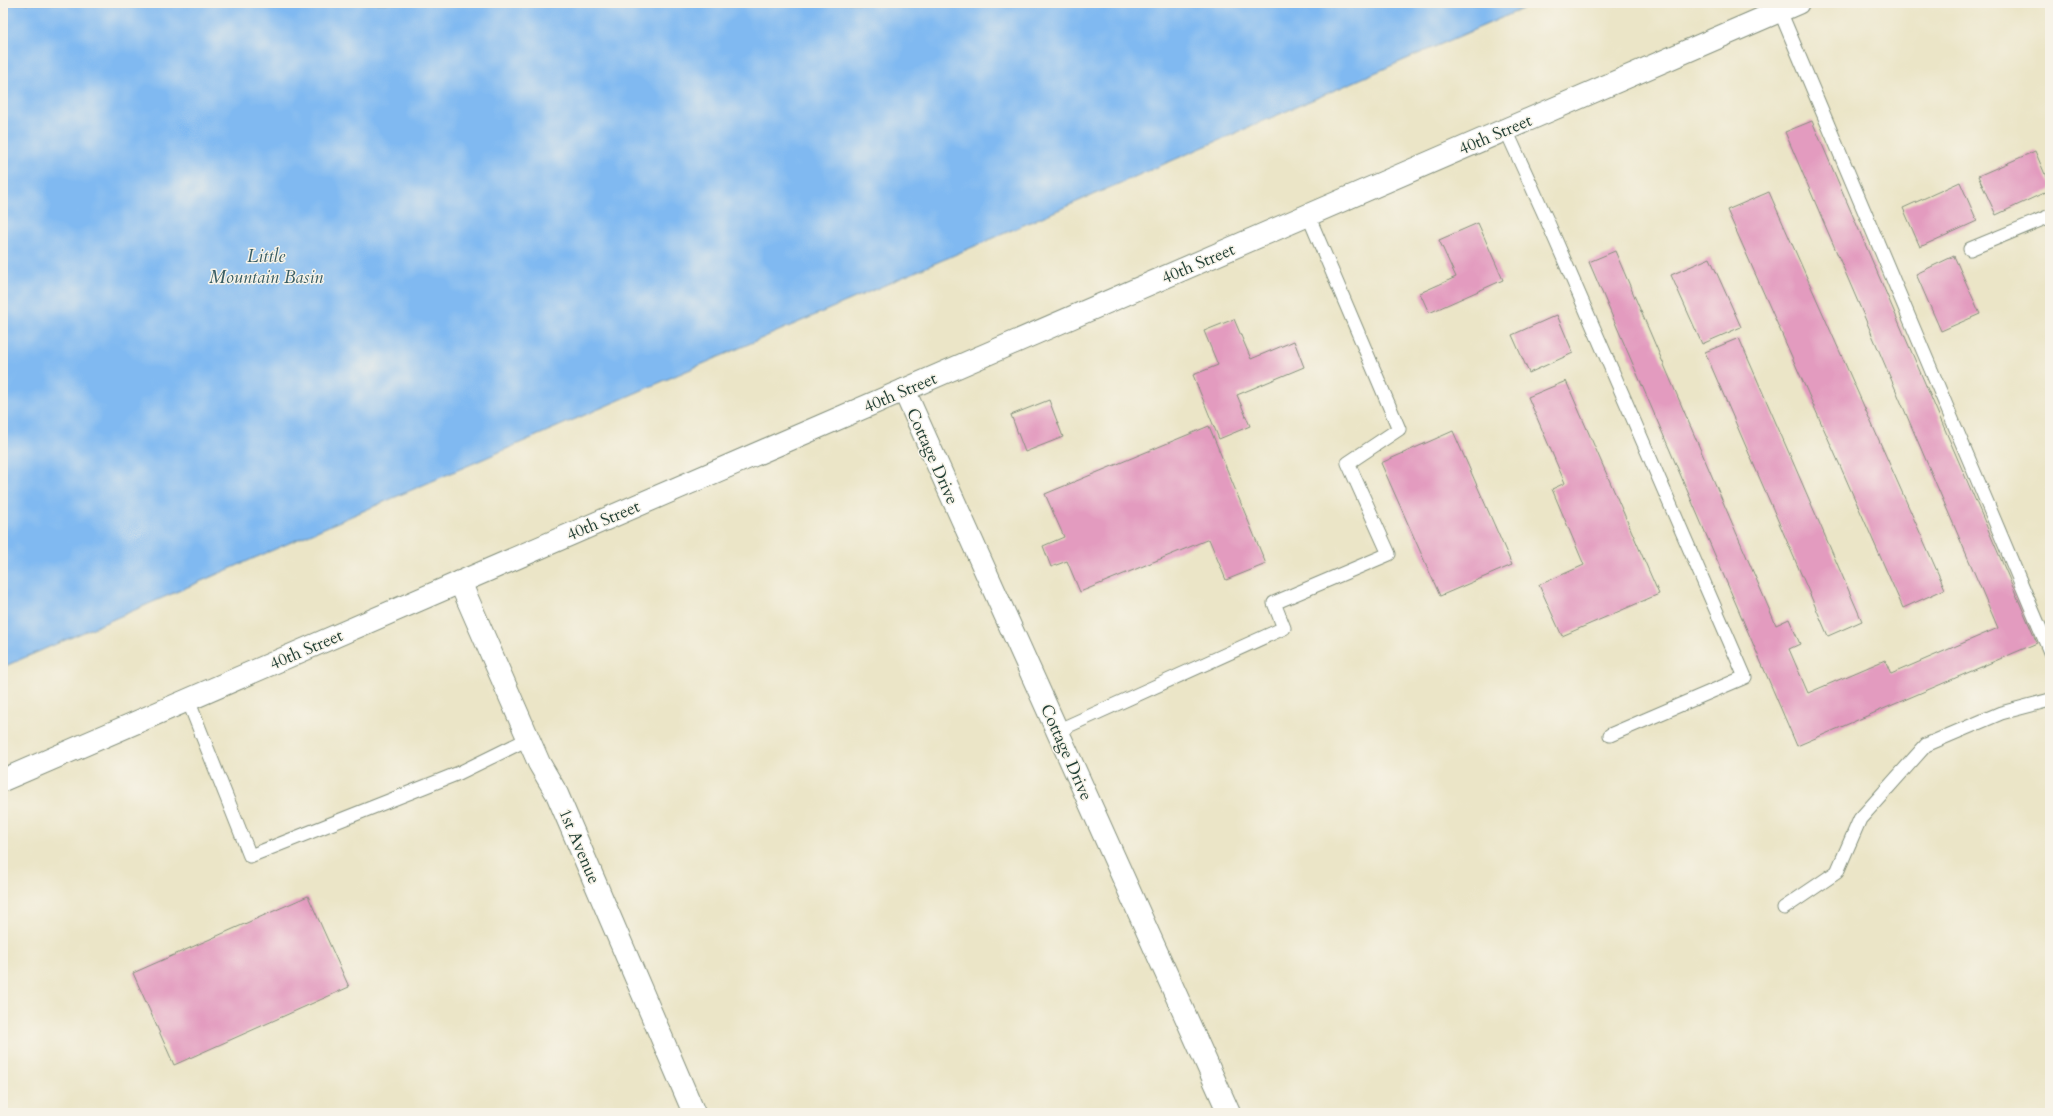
<svg xmlns="http://www.w3.org/2000/svg" width="2053" height="1116" font-family="Cardo,serif">
<style>
.water{fill:#80b9f1;stroke:#507b92}
.building{fill:#e39bbf}
.lines{fill:none;stroke-linecap:round;stroke-linejoin:round}
.lane-casing{stroke:#85917e;stroke-width:15}
.street-casing{stroke:#85917e;stroke-width:24}
.secondary-casing{stroke:#85917e;stroke-width:24}
.lane{stroke:#fff;stroke-width:13}
.street{stroke:#fff;stroke-width:22}
.secondary{stroke:#fff;stroke-width:22}
.labels{text-anchor:middle;stroke-width:3;stroke-linejoin:round;paint-order:stroke}
.street-label{font-size:17px;fill:#1f3d34;stroke:#f7f3e8}
.water-label{font-size:18px;font-style:italic;fill:#375c63;stroke:#f7f3e8}
</style>
<rect width="100%" height="100%" fill="#f7f3e8"/>
<filter id="ink" filterUnits="userSpaceOnUse"><feTurbulence type="fractalNoise" baseFrequency=".025" numOctaves="2"/><feDisplacementMap in="SourceGraphic" scale="8" xChannelSelector="R" yChannelSelector="G"/><feConvolveMatrix kernelMatrix="1 2 1 2 8 2 1 2 1" color-interpolation-filters="sRGB"/></filter>
<filter id="wash" filterUnits="userSpaceOnUse"><feTurbulence type="fractalNoise" baseFrequency=".012" numOctaves="4" result="noise"/><feDisplacementMap in="SourceGraphic" scale="16" xChannelSelector="R" yChannelSelector="G"/><feGaussianBlur stdDeviation="0.9" result="paint"/><feColorMatrix in="noise" values="0 0 0 0 0 0 0 0 0 0 0 0 0 0 0 0 0 1.4 0 .05"/><feComposite in="paint" operator="in"/></filter>
<g filter="url(#wash)">
<rect width="100%" height="100%" fill="#ebe5c7"/>
<path class="water" d="M3,3H1536L3,667Z"/>
<g id="blocks">
<g class="building">
<path d="M1812,121L2037,643L1797,746L1589,262L1615,251L1776,625L1789,619L1800,644L1789,649L1808,693L1885,660L1891,674L1998,628L1785,132Z"/>
<path d="M2035,151L2050,186V190L1996,215L1978,176Z"/>
<path d="M1960,182L1977,221L1920,247L1903,208Z"/>
<path d="M1769,192L1945,589L1903,608L1727,210Z"/>
<path d="M1478,223L1503,280L1429,313L1420,293L1456,277L1439,240Z"/>
<path d="M1954,256L1980,314L1941,331L1916,274Z"/>
<path d="M1710,258L1741,327L1702,344L1671,275Z"/>
<path d="M1557,315L1573,353L1529,373L1512,335Z"/>
<path d="M1234,319L1251,359L1294,341L1304,367L1237,395L1250,426L1219,439L1193,375L1218,365L1204,331Z"/>
<path d="M1739,338L1862,621L1828,636L1705,352Z"/>
<path d="M1566,381L1659,594L1562,636L1539,585L1584,565L1552,489L1565,483L1528,397Z"/>
<path d="M1049,400L1063,437L1025,452L1011,415Z"/>
<path d="M1209,426L1266,564L1226,580L1209,539L1080,592L1067,561L1051,567L1043,546L1064,537L1045,494Z"/>
<path d="M1453,431L1512,565L1440,596L1381,463Z"/>
<path d="M308,896L349,987L174,1065L133,973Z"/>
</g>
</g>
</g>
<g filter="url(#ink)">
<use href="#blocks" fill-opacity="0" stroke="#85917e" stroke-width="1"/>
<g class="lines">
<defs>
<g id="lane">
<path d="M1780,11L2050,652"/>
<path d="M1506,130L1546,218L1745,677L1610,735"/>
<path d="M1970,249L2050,216"/>
<path d="M188,700L250,856L459,773L528,739"/>
<path d="M1057,731L1284,628L1274,603L1389,554L1348,463L1399,429L1308,215"/>
<path d="M1784,908L1837,872L1860,819L1926,745L2001,713L2050,700"/>
</g>
<g id="street">
<path d="M904,390L1229,1113"/>
<path d="M460,582L539,763L557,794L694,1113"/>
</g>
<path id="secondary" d="M3,780L1798,3"/>
</defs>
<use href="#lane" class="lane-casing"/>
<use href="#street" class="street-casing"/>
<use href="#secondary" class="secondary-casing"/>
<use href="#lane" class="lane"/>
<use href="#street" class="street"/>
<use href="#secondary" class="secondary"/>
</g>
</g>
<g class="labels">
<g class="street-label">
<text transform="translate(1495 134) rotate(-23)" y="6">40th Street</text>
<text transform="translate(1198 263) rotate(-23)" y="6">40th Street</text>
<text transform="translate(900 392) rotate(-23)" y="6">40th Street</text>
<text transform="translate(933 456) rotate(66)" y="6">Cottage Drive</text>
<text transform="translate(603 520) rotate(-23)" y="6">40th Street</text>
<text transform="translate(306 649) rotate(-23)" y="6">40th Street</text>
<text transform="translate(1067 752) rotate(66)" y="6">Cottage Drive</text>
<text transform="translate(580 846) rotate(67)" y="6">1st Avenue</text>
</g>
<g class="water-label">
<text x="266" y="262">Little<tspan x="266" dy="21">Mountain Basin</tspan></text>
</g>
</g>
<rect width="2053" height="1116" fill="none" stroke="#f7f3e8" stroke-width="16"/>
</svg>
